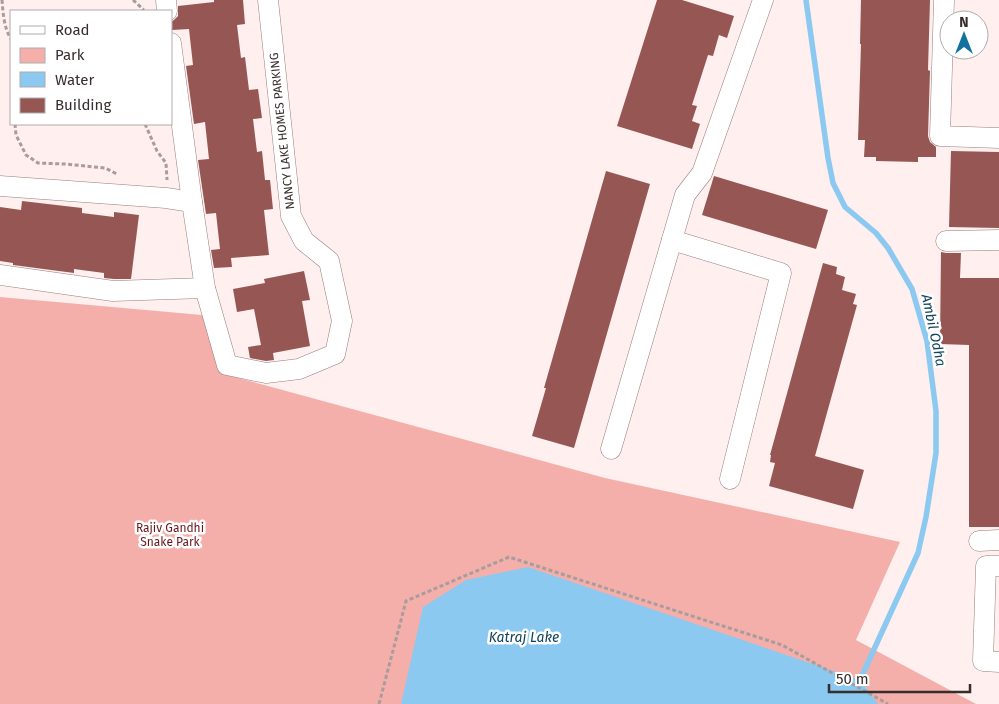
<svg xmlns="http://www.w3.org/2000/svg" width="999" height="704" font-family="'Fira Sans',sans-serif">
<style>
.green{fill:#f4afab}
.water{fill:#8bc9f0}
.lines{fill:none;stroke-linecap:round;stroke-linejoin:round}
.stream{stroke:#8bc9f0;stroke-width:5.5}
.building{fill:#965754}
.minor-casing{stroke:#967f7d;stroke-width:21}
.path{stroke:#a99c9b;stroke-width:3;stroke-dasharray:4 2.5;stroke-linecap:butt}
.minor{stroke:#fff;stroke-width:20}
.labels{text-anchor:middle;stroke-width:5;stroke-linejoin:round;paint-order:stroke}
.street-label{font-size:12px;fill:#372d2c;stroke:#fff}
.park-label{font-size:12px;fill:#69171c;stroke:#fff}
.water-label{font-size:14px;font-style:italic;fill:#11435d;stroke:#fff}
</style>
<rect width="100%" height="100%" fill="#ffefee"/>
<path class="green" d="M0,297L213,316L220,373L605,478L900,542L856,640L976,704H0Z"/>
<path class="water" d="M528,567L860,680L878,704H401L423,607L466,580Z"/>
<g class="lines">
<path class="stream" d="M806,0L828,158L833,183L845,207L876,233L888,248L912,289L927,341L936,411V453L926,517L918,553L860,680"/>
</g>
<g class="building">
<path d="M214,0H243L245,24L237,25L241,58L245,57L249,90L258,89L262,118L253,119L257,152L262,151L265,180H270L273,209L264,210L269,255L231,258L232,267L214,268L211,250L220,249L216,213L206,214L198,160L209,159L205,122L194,124L186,66L193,65L189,29L172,30L171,22L174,20L178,16V6L214,2Z"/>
<path d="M657,0H682L734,16L727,38L719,35L713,56L708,55L692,105L697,106L692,121L700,124L692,149L617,126Z"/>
<path d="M861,0H930L928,70L930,71L928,136L930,142L936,147V157H918V162L876,161V157H864L865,140H858L861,44H860Z"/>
<path d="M951,151L999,152V228L949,227Z"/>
<path d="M606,171L650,184L574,448L532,436L546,388H544Z"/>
<path d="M714,176L828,210L816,249L702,215Z"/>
<path d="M22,201L82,208V213L114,217V212L139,215L131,279H114L104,278V273L74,269V273L13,265V263L0,261V207L21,210Z"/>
<path d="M941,252L946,253H961L960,278H999V527H969V345L940,344Z"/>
<path d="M823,263L837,267L836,274L845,277L842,290L856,294L853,304L857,305L815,456L864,470L853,509L769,486L775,463L770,462L771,455H770Z"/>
<path d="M304,271L310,300L302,301L310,346L273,353L274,360L266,361L250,358L248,347L261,345L254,309L237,312L233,289L265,283L264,279Z"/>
</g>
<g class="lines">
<defs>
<g id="minor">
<path d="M166,0L167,11"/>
<path d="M944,0L940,136L999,138"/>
<path d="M0,186L166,198L192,202L171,43"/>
<path d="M192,202L205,288L227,365L266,373L299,369L335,354L342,321L329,261L304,241L291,216L268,0"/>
<path d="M672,240L781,273L730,479"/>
<path d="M946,241L999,240"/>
<path d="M0,275L113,291L205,288"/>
<path d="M611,449L685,195L702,173L763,0"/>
<path d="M979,541L999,540"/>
<path d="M999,566H986L983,661L999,662"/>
</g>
</defs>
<use href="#minor" class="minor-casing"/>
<g class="path">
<path d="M2,0C3,13 4,28 11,39"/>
<path d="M133,0L143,9V11"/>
<path d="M15,124L16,135L26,155L38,163L65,164L105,168L117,174"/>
<path d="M145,124L157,151L166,163L167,180"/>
<path d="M379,704L406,601L509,557L782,645L888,704"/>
</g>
<use href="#minor" class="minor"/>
</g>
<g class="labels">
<g class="street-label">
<text transform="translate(282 131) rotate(-96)" y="4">NANCY LAKE HOMES PARKING</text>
</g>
<g class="park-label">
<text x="170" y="532">Rajiv Gandhi<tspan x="170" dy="14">Snake Park</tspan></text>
</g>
<g class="water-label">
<text transform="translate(934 330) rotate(78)" y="5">Ambil Odha</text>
<text x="524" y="642">Katraj Lake</text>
</g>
</g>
<rect x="10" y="10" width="162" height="115" fill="#ffffff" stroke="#afabab"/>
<rect x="20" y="26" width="25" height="8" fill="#ffffff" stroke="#afabab"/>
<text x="55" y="35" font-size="15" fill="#372d2c">Road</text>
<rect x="20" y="48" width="25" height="15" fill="#f4afab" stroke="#afabab"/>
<text x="55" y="60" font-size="15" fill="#372d2c">Park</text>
<rect x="20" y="72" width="25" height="15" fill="#8bc9f0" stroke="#afabab"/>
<text x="55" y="85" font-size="15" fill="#372d2c">Water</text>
<rect x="20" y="98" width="25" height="15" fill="#965754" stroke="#afabab"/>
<text x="55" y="110" font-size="15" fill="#372d2c">Building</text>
<g transform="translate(964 35)"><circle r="24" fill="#ffffff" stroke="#afabab"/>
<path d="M0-4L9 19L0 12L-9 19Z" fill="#10729f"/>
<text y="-8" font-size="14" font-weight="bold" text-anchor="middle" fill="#372d2c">N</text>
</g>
<path d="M829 684v8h141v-8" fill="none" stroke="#372d2c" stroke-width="2.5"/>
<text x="836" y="684" font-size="15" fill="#372d2c" stroke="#ffffff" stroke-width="4" paint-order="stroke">50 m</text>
</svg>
